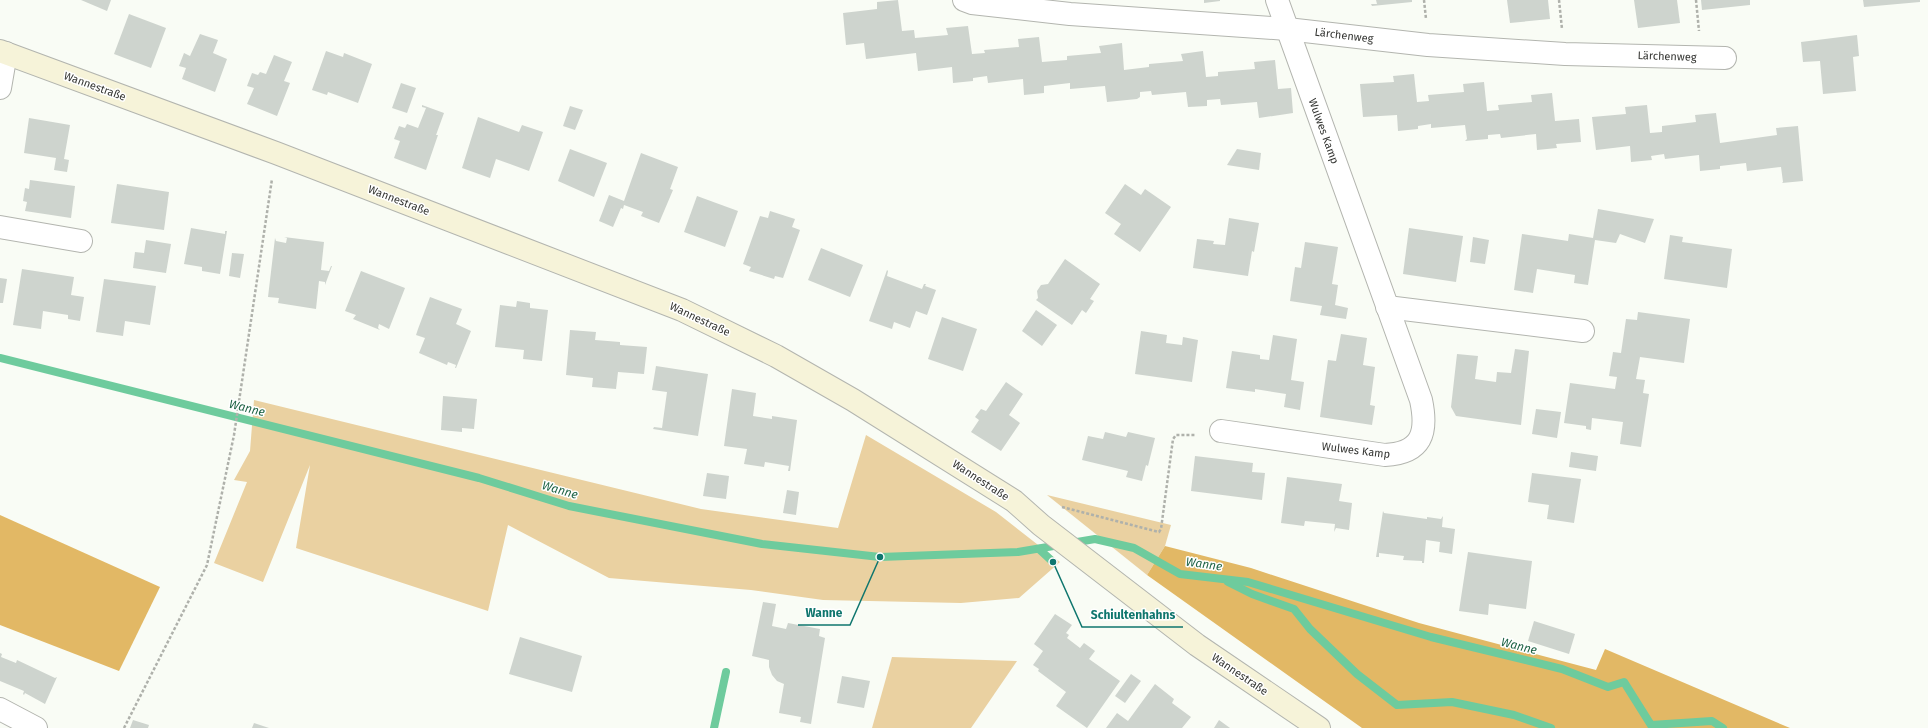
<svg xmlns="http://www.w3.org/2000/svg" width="1928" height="728" font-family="'Fira Sans',sans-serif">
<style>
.green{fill:#ead1a1}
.forest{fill:#e2b865}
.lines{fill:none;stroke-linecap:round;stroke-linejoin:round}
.stream{stroke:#6ecb9d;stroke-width:8}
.building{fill:#ced4ce}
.street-casing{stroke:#b3b5af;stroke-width:24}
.secondary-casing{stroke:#b3b5af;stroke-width:24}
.path{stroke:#afb1ab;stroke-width:2.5;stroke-dasharray:3 2;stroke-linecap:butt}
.street{stroke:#fff;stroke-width:22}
.secondary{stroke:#f6f3d9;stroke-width:22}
.labels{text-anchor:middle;stroke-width:3;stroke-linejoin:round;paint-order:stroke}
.street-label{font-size:11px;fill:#333431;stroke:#fff}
.water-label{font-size:12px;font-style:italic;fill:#1f6446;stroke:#fff}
.leader{fill:none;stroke:#0f766e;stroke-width:1.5}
.callout-dot{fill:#0f766e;stroke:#fff;stroke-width:1.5}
.callout-label{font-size:12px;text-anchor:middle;font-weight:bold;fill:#0f766e;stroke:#fff;stroke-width:3;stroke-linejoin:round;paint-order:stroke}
</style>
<rect width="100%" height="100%" fill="#f9fcf5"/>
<g class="green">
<path d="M254,400L701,509L838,528L866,435L996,512L1060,562L1019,598L961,603L823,600L751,590L609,578L508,525L488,611L296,548L310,465L263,582L214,563L247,482L234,480L250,451Z"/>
<path d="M1047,495L1171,525L1165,546L1147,575Z"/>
<path d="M892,657L1017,661L971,728H872Z"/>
</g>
<g class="forest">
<path d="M0,515L160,587L119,671L0,625Z"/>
<path d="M1165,546L1251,568L1419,623L1596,670L1605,649L1790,728H1362L1147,575Z"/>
</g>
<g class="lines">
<g class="stream">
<path d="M0,358L479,478L569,506L762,544L880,557L1018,552L1095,539L1134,548L1180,574L1248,582L1431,637L1562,669L1608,687L1624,682L1651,725L1712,721L1723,728"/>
<path d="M1039,549L1053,562"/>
<path d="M1228,582L1252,594L1294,609L1310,629L1357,674L1397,705L1452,702L1514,715L1551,728"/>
<path d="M714,728L726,672"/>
</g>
</g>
<g class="building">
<path d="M81,0H111L107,11Z"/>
<path d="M898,0L902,31L914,30L915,38L948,35L946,28L968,26L972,54L985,53L984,50L1019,47L1018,39L1039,37L1042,62L1067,60V56L1101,53L1099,46L1122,43L1124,70L1149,67V64L1183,61L1181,54L1203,51L1206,77L1218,76V72L1255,69L1254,62L1275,60L1278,89L1291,88L1293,113L1259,118L1257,102L1221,105L1220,99L1207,100V106L1188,107L1186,92L1152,95L1151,91L1140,92V97L1137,99L1107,102L1105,86L1070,89V83L1044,86V93L1024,95L1023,79L988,83L987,76L973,78V81L953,83L952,67L918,71L916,53L866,59L864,43L846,45L843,13L877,9V2Z"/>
<path d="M1204,0H1220V1L1204,3Z"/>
<path d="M1376,0H1412V2L1372,6L1371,4H1377Z"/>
<path d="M1507,0H1548L1550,19L1510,23Z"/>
<path d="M1634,0H1677L1680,23L1638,28Z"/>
<path d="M1701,0H1750V5L1702,10Z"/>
<path d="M1863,0H1920V2L1864,7Z"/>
<path d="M129,14L166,28L151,68L114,54Z"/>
<path d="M200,34L218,40L213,53L227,59L215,92L182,79L186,68L179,66L184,53L190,56Z"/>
<path d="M1857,35L1859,56L1853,57L1856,91L1823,94L1820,61L1803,62L1801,42Z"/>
<path d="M326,51L343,57L344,53L372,64L358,103L328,92L327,95L312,90Z"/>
<path d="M274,55L292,62L284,81L290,83L277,116L247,104L254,88L247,86L252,73L258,75L260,72L266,74Z"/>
<path d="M1414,74L1417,102L1429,101L1428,95L1464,92L1463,84L1484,82L1487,111L1499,110L1498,105L1532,102L1531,95L1552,93L1555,121L1579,119L1581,142L1556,144L1557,148L1537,150L1536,134L1501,138L1500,134L1488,135V139L1465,141L1467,139L1465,125L1431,128V124L1418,126V129L1398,131L1397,115L1363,117L1360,84L1394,82L1393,76Z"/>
<path d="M401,83L416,88L407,113L392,108Z"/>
<path d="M422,105L444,113L436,135H438L426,170L394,158L400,141L394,139L399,126L405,128L407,124L418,128L426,108L422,107Z"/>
<path d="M1647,105L1650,133L1662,132V126L1696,122L1695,115L1716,113L1720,143L1777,135L1776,128L1798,126L1803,181L1782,183L1783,182L1781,167L1747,171L1746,163L1720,166V169L1700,171L1699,155L1665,159L1664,154L1651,156L1652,160L1631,162L1630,146L1596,150L1592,117L1626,114L1625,107Z"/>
<path d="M570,106L583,110L575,130L563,126Z"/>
<path d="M478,117L519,132L522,125L543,132L529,171L496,159L490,178L462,168Z"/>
<path d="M29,118L70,125L64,159L69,160L67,172L54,170L56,158L24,153Z"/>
<path d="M570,149L607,163L594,197L558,181Z"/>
<path d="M1237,149L1261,153L1259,170L1227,165Z"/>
<path d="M641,153L678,167L670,189L673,190L659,223L641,216L643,212L624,205L623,209L621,208L613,227L599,221L609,195L624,201Z"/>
<path d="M30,180L75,186L71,218L25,211L27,202L23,201L25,188L29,189Z"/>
<path d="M117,184L169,192L164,230L111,223Z"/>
<path d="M1125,184L1141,195L1145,189L1171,207L1140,252L1114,234L1121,224L1105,213Z"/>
<path d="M697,196L738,211L725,247L684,232Z"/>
<path d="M1598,209L1654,219L1645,243L1620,234L1616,243L1595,240L1588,285L1574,283L1575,275L1537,269L1533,293L1514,290L1522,234L1568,241L1569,234L1593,238Z"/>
<path d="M770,211L795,219L792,227L800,230L783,278L775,276L774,279L749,271L751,267L743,264L760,216L768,218Z"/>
<path d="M1229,218L1259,223L1254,252L1252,251L1248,276L1193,268L1197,239L1214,241L1213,244L1225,245Z"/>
<path d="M191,228L225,234V231H227L220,274L202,271V267L184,264Z"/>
<path d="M1409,228L1463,236L1456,282L1403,274Z"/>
<path d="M1670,235L1683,237L1682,242L1732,249L1727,288L1664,279Z"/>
<path d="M284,237L324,242L321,270L329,271L331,266H332L325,285V282L319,281L316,309L278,303L279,298L268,297L275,238L276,241L286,243L287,238Z"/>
<path d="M1473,237L1489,240L1485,264L1470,262Z"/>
<path d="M146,240L171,244L166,273L133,268L135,252L144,253Z"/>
<path d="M1305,242L1338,247L1332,284L1338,285L1335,305L1348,308L1346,319L1320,315L1322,306L1290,301L1295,267L1301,268Z"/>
<path d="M821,248L863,265L850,297L808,280Z"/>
<path d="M232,253L244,254L240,278L229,276Z"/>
<path d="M1065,259L1100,284L1090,299L1094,301L1086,313L1082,310L1072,325L1036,300L1038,298L1037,291L1041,285L1048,284Z"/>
<path d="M22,269L74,277L71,295L84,297L80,321L68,319V315L43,311L41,329L13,325Z"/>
<path d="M887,270L888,271L887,276L922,289L924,284H926L925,286L936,290L927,315L916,311L910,328L894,322L892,329L869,321Z"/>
<path d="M361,271L405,288L389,329L379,324L378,328L380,330L353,319L356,315L345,311Z"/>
<path d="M0,278L7,279L3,303H0Z"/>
<path d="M104,279L156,286L150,325L125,321L123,336L96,332Z"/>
<path d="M430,297L462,309L456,324L471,331L456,368H455L456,365L448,362L447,365L419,353L425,338L416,335L418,329Z"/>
<path d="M517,301L530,303V308L548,310L542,361L523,359L524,350L495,347L500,305L516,307Z"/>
<path d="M1036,310L1057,325L1042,346L1022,331Z"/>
<path d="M1638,312L1690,319L1684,363L1640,357L1636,379L1645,380L1643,393L1649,394L1641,447L1620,444L1623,422L1592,418L1591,430L1586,429V426L1564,423L1570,383L1615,389L1617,377L1609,376L1613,352L1621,353L1626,319L1637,320Z"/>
<path d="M942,317L977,329L963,371L928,359Z"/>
<path d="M570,330L596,332L595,340L620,342V345L647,347L644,374L618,372L616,389L592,387L593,378L566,375Z"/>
<path d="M1141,331L1167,335L1166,343L1182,345L1183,337L1198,340L1192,382L1135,374Z"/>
<path d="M1341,334L1367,338L1363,365L1375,367L1370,405L1375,406L1372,425L1320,417L1328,360L1336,361Z"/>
<path d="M1273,335L1297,339L1291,380L1304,382L1300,410L1284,407L1286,394L1255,389V392L1226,388L1232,351L1260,355V359L1269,360Z"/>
<path d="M1515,349L1529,351L1521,425L1456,416L1451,407L1457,354L1478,356L1475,379L1496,382L1497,372L1511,373Z"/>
<path d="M656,366L708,374L698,436L653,429L654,427L662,428L667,392L652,390Z"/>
<path d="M1006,382L1023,394L1009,415L1020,423L1001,451L971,432L979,420L975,417L981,409L986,411Z"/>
<path d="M732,389L756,393L753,416L772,419V416L797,420L790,471H788L789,466L765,462L764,467L744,464L747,449L724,446Z"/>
<path d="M443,396L477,399L474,429L462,428V432L441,430Z"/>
<path d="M1536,409L1561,412L1557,438L1532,434Z"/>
<path d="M1105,432L1126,437L1128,432L1155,438L1148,466L1146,465L1142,481L1126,477L1128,471L1082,460L1088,436L1103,439Z"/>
<path d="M1571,452L1598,456L1596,471L1569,467Z"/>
<path d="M1195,456L1253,463L1252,472L1265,473L1262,500L1191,491Z"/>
<path d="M707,473L729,476L726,499L703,496Z"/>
<path d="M1532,473L1581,479L1574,523L1547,519L1549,505L1528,502Z"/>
<path d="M1287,477L1342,484L1339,501L1352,503L1349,530L1336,528L1334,532L1335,524L1305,521L1304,526L1281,523Z"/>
<path d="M787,490L799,492L796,515L783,513Z"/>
<path d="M1383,511L1384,513L1427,519V517L1441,519L1443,516L1442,527L1455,529L1452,554L1439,552L1440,542L1426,540L1424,563H1422V561L1403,560L1404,556L1379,553V557H1376Z"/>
<path d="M1468,552L1532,561L1526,609L1489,604L1488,615L1459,611Z"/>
<path d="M763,602L776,604L772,626L786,629L788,623L820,629L819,636L825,638L811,724L800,722L801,717L779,713L784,684L777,681L772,675L769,667V660L752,656Z"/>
<path d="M1055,614L1072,625L1066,633L1069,635L1067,638L1080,648L1084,643L1095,651L1089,659L1120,681L1087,728L1056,706L1066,692L1038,671L1039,669L1033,665L1043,651L1034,644Z"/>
<path d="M1534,621L1575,634L1569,654L1528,641Z"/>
<path d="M520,637L582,656L572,692L509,674Z"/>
<path d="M0,653L2,654L1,657L16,663L17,660L55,678L57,677L45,704L25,693L24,695L23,694L24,691L0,681Z"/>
<path d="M1131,674L1141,681L1125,703L1115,696Z"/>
<path d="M842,676L870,681L864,708L837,703Z"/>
<path d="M1155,684L1174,699L1172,703L1191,717L1182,728H1106L1117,713L1128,721Z"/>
<path d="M133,720L149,725L148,728H130Z"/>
<path d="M1219,720L1230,728H1214Z"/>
<path d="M254,723L269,728H252Z"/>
</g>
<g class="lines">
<defs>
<g id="street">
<path d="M964,0L972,3L1070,14L1287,29L1428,45L1565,54L1725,58"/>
<path d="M0,88L6,53"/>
<path d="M0,227L81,241"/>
<path d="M1387,307L1583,331"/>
<path d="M1221,431L1385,455C1422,453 1428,433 1421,400L1277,0"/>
<path d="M0,709L36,728"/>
</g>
<path id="secondary" d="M0,51L276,153L682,310L776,356L853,400L1014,501L1041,525L1197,645L1319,728"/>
</defs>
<use href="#street" class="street-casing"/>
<use href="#secondary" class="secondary-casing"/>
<g class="path">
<path d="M1424,0L1426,19"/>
<path d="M1559,0L1562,29"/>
<path d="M1696,0L1699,31"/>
<path d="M1062,507L1159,532L1161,529L1173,439L1176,435H1196"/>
<path d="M124,728L207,565L234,435L272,179"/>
</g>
<use href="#street" class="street"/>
<use href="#secondary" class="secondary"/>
</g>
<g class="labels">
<g class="street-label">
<text transform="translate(1344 35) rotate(7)" y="4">Lärchenweg</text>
<text transform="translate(1667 56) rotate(2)" y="4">Lärchenweg</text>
<text transform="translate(95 86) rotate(20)" y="4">Wannestraße</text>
<text transform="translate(1324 131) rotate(70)" y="4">Wulwes Kamp</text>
<text transform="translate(399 200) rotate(21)" y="4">Wannestraße</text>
<text transform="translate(700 319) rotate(25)" y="4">Wannestraße</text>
<text transform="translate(1356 450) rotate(7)" y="4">Wulwes Kamp</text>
<text transform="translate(981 480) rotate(33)" y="4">Wannestraße</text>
<text transform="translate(1240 674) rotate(34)" y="4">Wannestraße</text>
</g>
<g class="water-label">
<text transform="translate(247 408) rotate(14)" y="4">Wanne</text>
<text transform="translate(560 490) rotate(16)" y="4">Wanne</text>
<text transform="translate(1204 564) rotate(8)" y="4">Wanne</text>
<text transform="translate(1519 646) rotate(14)" y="4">Wanne</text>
</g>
</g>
<path class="leader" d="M880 557L850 625H798M1053 562L1082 627H1183"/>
<g class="callout-dot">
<circle cx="880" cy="557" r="4"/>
<circle cx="1053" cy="562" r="4"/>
</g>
<g class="callout-label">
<text x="824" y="617">Wanne</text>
<text x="1133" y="619">Schiultenhahns</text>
</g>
</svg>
